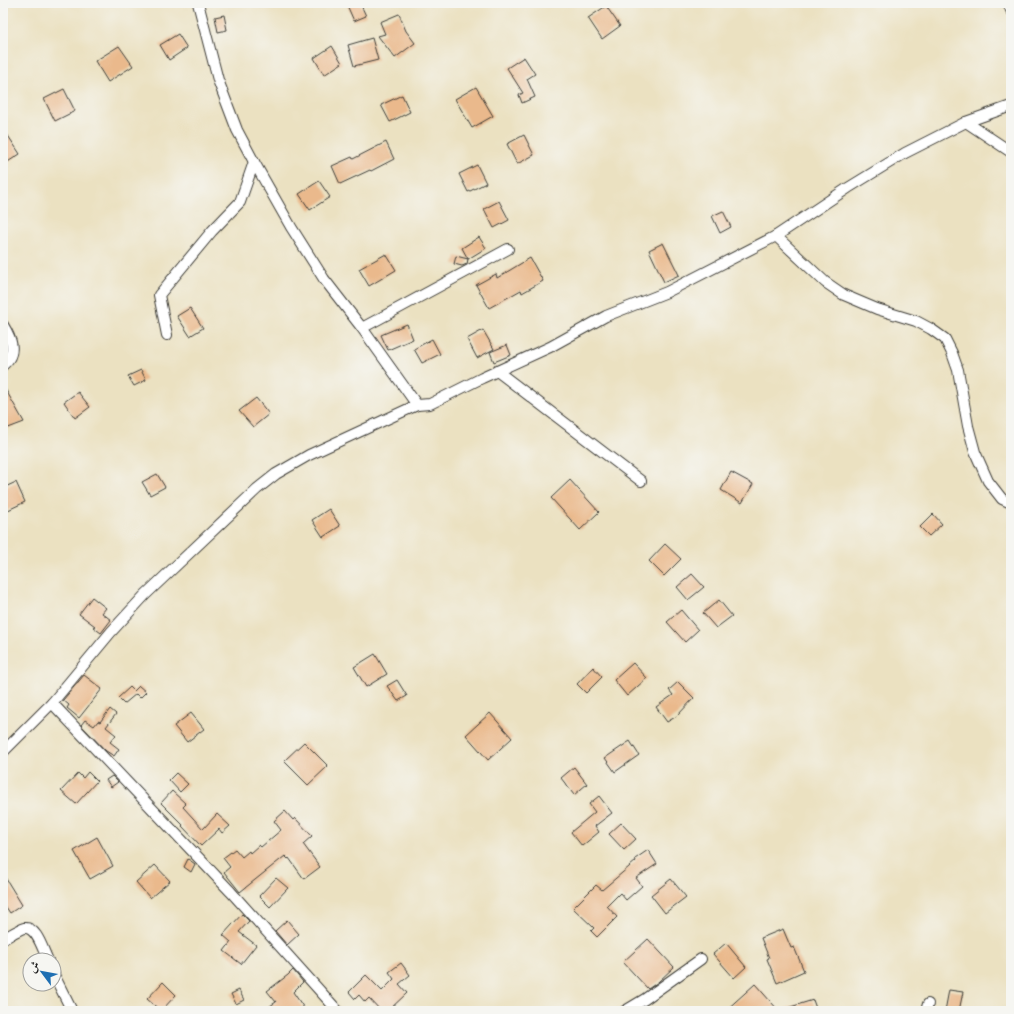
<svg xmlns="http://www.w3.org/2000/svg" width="1014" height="1014" font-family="'IM FELL Great Primer',Amiri,serif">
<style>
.building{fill:#eab98c}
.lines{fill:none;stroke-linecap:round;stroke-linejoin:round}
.minor-casing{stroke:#3b3a35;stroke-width:12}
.minor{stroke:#fff;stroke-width:10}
</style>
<rect width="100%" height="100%" fill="#f6f6f2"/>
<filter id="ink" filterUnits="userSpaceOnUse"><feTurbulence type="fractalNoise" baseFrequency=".025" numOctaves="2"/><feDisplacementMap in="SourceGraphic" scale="8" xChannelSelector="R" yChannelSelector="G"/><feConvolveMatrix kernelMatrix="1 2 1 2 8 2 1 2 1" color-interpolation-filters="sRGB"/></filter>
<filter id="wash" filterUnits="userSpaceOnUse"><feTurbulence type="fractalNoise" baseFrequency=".012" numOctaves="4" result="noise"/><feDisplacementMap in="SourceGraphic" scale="16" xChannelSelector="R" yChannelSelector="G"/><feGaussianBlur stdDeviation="0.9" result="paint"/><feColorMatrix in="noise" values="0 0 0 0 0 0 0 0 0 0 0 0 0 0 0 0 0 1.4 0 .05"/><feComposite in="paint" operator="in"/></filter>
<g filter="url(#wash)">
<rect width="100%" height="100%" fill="#ebe1c1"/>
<g id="blocks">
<g class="building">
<path d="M346,3H360L366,16L354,21Z"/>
<path d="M606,6L620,26L602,39L588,18Z"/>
<path d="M399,14L406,31L415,43L395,58L378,36L385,34L380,22Z"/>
<path d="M224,15L227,30L218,32L215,17Z"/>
<path d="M178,34L187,48L169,60L160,45Z"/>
<path d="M372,38L378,60L354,66L348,45Z"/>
<path d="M119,46L133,66L108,82L95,61Z"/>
<path d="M332,46L342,63L324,75L314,58Z"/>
<path d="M524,57L535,74L527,79L535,97L522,103L519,95L523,93L507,68Z"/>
<path d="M476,87L493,116L472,128L455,99Z"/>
<path d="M64,89L75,111L55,121L44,99Z"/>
<path d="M402,95L410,112L390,122L381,105Z"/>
<path d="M3,128L20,154L3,165Z"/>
<path d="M524,135L534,155L517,164L507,144Z"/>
<path d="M386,142L394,159L371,171L370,170L340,184L332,166L352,157L353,159Z"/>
<path d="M477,165L486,183L468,192L459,174Z"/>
<path d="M319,181L330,197L310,210L299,194Z"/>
<path d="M499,201L509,220L494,228L484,209Z"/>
<path d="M723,211L731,227L720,233L712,216Z"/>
<path d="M479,237L486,248L468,259L462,248Z"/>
<path d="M663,243L679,275L664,282L649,250Z"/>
<path d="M386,254L396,270L369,286L359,269Z"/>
<path d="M456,256L468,259L467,264L462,266L454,264Z"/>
<path d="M530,258L543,281L522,293L521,290L489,308L476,285L496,274L497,278Z"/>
<path d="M190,308L203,328L190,336L177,316Z"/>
<path d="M407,324L413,339L388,350L381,335Z"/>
<path d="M483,330L494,349L477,358L467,339Z"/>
<path d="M432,339L440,354L422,363L414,349Z"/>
<path d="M507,345L511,355L494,362L490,352Z"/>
<path d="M141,370L146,380L134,386L128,376Z"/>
<path d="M3,385L24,422L3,430Z"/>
<path d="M78,392L90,407L75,418L64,402Z"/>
<path d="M256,398L269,414L253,427L239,411Z"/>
<path d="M731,472L753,484L742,503L721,490Z"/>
<path d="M157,474L165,487L150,495L142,482Z"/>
<path d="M570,480L599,512L580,530L551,498Z"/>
<path d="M16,482L25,502L6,511L3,504V488Z"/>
<path d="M329,509L340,526L323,537L312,520Z"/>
<path d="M933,514L942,524L929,536L920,527Z"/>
<path d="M665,544L681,559L664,576L649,561Z"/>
<path d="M692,574L704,587L688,600L677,587Z"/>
<path d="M92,597L106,608L102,613L111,620L101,633L93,627L95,626L79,614Z"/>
<path d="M719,600L732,616L716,628L703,613Z"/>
<path d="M681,610L698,630L685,642L667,622Z"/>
<path d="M375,654L387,674L366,687L354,667Z"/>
<path d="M633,663L647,678L627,696L614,680Z"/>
<path d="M593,667L602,677L586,693L577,684Z"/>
<path d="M84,675L102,689L79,718L67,708L69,705L63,700Z"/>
<path d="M397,680L407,696L398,701L387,686Z"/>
<path d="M678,682L694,698L677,716L667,722L656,707L673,695L669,690Z"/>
<path d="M139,686L146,692L140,698L136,694L124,704L118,698L130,687L134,691Z"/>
<path d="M110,709L116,714L106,727L116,735L110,742L119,749L114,756L106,751L81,725L85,720L94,726L98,721L100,722Z"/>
<path d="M191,713L204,729L187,742L174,726Z"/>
<path d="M490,713L512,738L488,760L466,735Z"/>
<path d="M630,741L639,755L615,772L605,758Z"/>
<path d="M304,742L328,766L308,785L284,761Z"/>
<path d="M574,767L587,784L574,795L561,778Z"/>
<path d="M88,772L97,781L76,804L61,791L78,773L83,778Z"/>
<path d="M176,773L188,784L180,792L169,780Z"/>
<path d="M112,776L118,782L111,787L106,780Z"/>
<path d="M172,791L186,804L183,807L203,829L217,814L230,826L222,833L219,829L201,846L182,826L183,825L161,803Z"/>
<path d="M599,796L612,813L595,826L599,832L582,846L571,832L595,812L589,804Z"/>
<path d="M285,811L293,820L295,818L312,836L303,844L320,867L304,879L289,858L288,859L285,856L240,892L224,872L230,867L223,858L235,849L242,857L249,851L250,853L259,845L261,847L281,830L274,821Z"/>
<path d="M621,823L636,839L624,850L609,834Z"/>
<path d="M97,837L113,866L90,879L74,851Z"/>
<path d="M648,850L657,864L636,878L642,886L626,900L620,893L607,906L617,917L597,937L591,931L594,928L573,908L596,885L602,890L636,861L635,859Z"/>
<path d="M188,859L195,864L191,872L184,867Z"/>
<path d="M155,865L170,881L150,898L136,882Z"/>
<path d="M3,874L22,905L10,913L6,907L3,909Z"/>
<path d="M276,878L288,888L270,907L259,896Z"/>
<path d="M671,879L686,897L665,913L651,895Z"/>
<path d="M242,914L249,921L239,932L256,945L241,964L224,951L231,942L223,935Z"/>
<path d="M287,920L299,934L287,945L275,931Z"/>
<path d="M783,929L791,948L794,947L804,971L777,983L767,959L769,958L761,938Z"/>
<path d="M648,939L674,967L658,982L648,989L623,962Z"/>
<path d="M726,943L746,967L734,978L713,954Z"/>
<path d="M401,963L410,975L399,984L407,993L388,1011H381L369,998L365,1002L359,995L355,999L349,992L366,975L382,991L394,979L389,972Z"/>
<path d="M293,970L303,982L293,992L306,1011H273L270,1006L276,1002L267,991L288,975Z"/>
<path d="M163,982L176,995L161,1011L147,999Z"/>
<path d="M755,984L779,1011H725Z"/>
<path d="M239,990L244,1000L236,1004L231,994Z"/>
<path d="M949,990L963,992L959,1011H945Z"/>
<path d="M813,1000L817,1011H784V1009Z"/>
</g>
</g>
</g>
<g filter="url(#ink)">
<use href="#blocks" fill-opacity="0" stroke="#3b3a35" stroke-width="1"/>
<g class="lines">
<defs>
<g id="minor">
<path d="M198,3L218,80L237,130L254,162L291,227L324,279L362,328L417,405"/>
<path d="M1008,3L1011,10"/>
<path d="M966,122L1011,152"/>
<path d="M776,236L825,282L844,295L877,309L916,321L931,329L945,339L952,353L958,370L968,426L975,452L988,481L1002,499L1011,503"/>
<path d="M3,325C11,338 18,353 3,365"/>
<path d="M362,328L508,249"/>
<path d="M167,335L159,295L212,231L240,202L254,162"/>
<path d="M497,371L641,481"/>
<path d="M3,752L52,703"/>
<path d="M3,939C9,936 17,930 24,928C37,926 43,951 48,960"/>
<path d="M54,975L72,1011"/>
<path d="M338,1011L231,892L52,703L111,632L145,595L257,489L276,474L309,455L417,405L430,404L482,378L550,347L606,316L667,292L776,236L848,188L905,153L966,122L1011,106"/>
<path d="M625,1011L645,999L701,959"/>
<path d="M926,1011L928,1004"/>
</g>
</defs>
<use href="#minor" class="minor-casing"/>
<use href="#minor" class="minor"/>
</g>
</g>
<rect width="1014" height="1014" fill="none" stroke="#f6f6f2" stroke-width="16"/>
<g transform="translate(42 972) rotate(302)"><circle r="19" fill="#f6f6f2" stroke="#9f9f9c"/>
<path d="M0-3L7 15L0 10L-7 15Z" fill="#1f6fb2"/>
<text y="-6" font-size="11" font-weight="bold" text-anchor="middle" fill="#1c1c1c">ش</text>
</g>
</svg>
